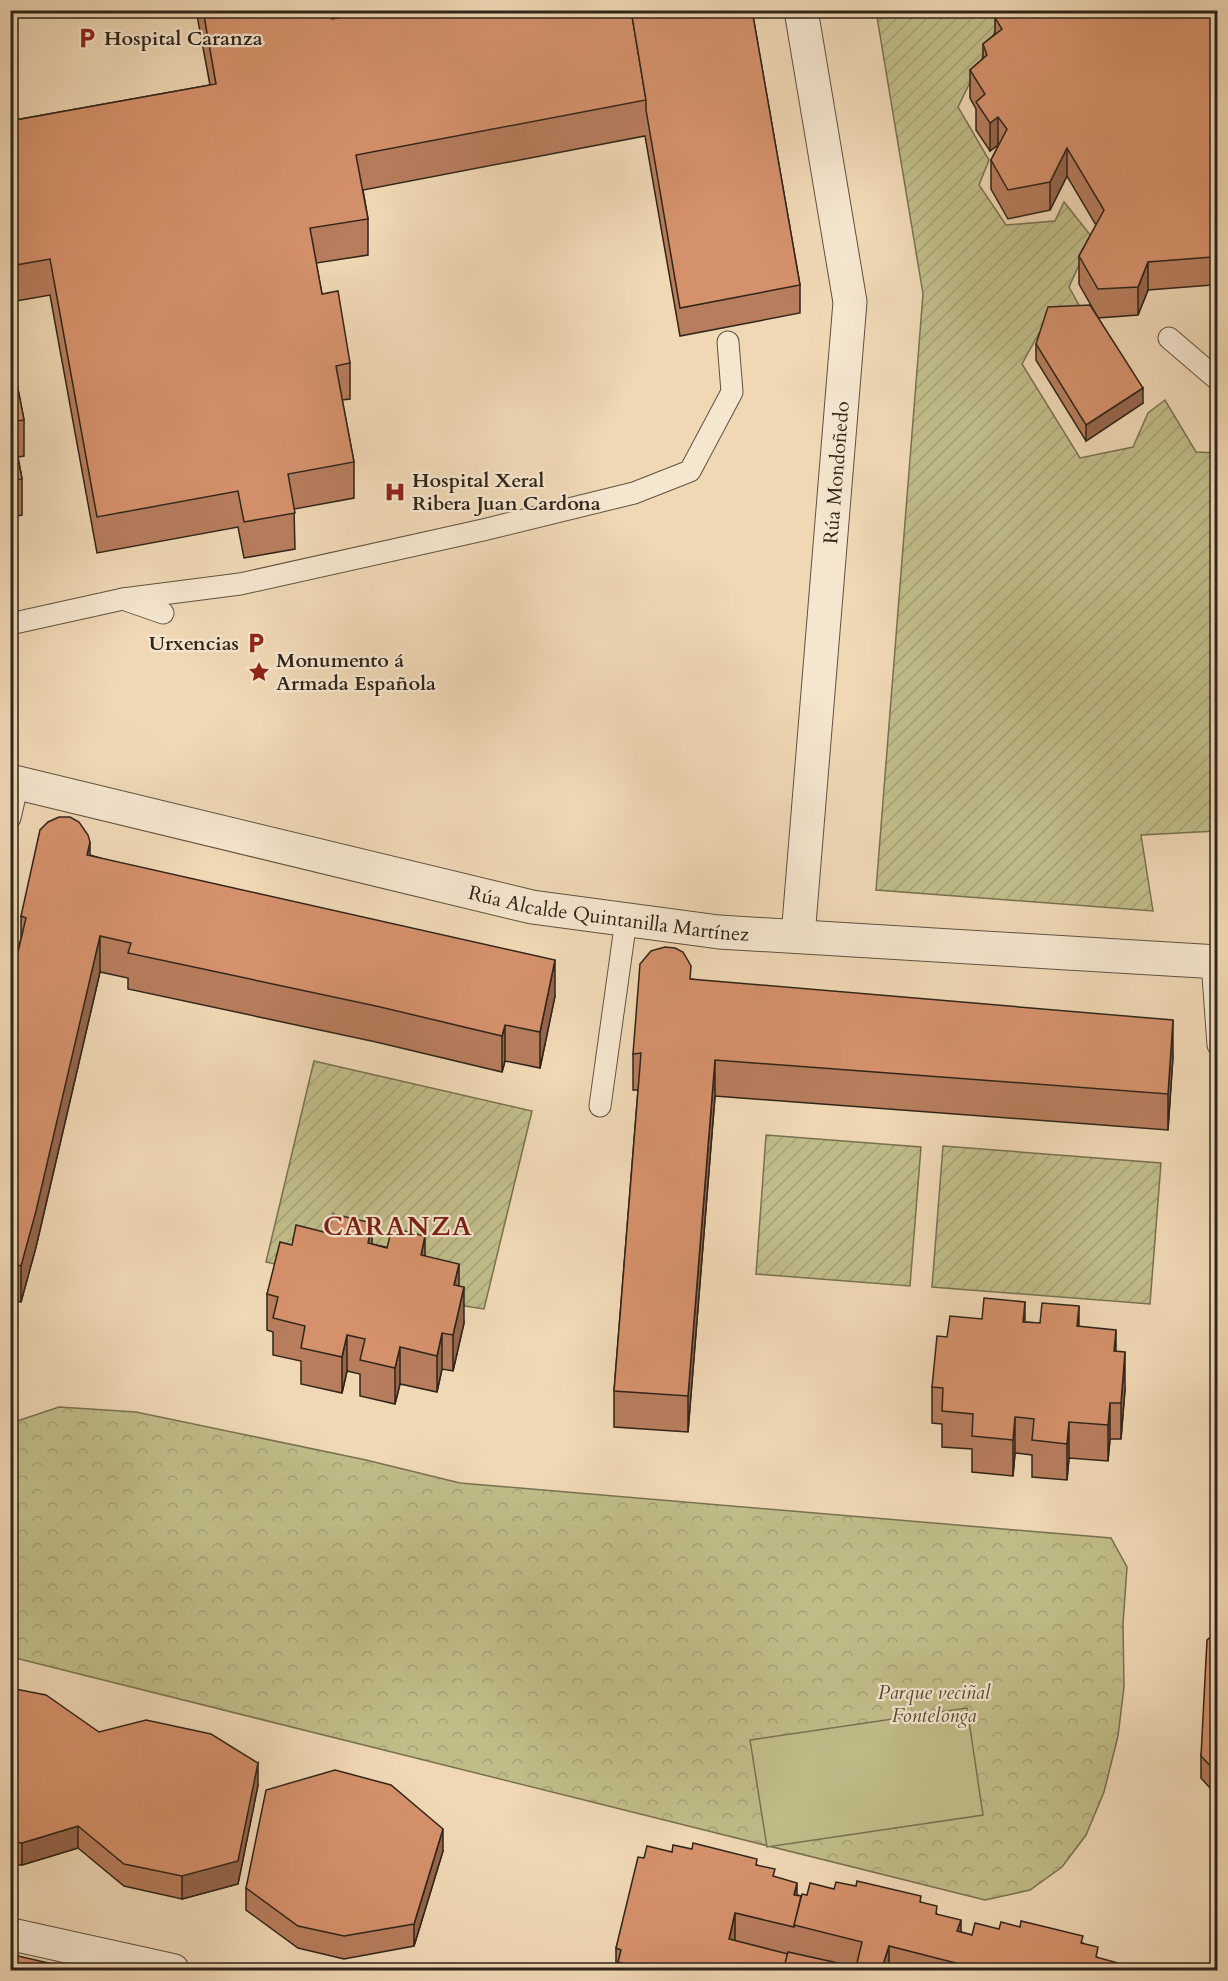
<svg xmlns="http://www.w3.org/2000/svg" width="1228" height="1981" font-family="Cardo,serif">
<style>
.forest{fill:url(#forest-crowns);stroke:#787151;stroke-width:1.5}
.garden{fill:url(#garden-furrows);stroke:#787151;stroke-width:1.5}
.pitch{fill:#c0bd89;stroke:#787151;stroke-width:1.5}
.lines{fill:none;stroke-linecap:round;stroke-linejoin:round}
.service-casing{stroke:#605240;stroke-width:23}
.pedestrian-casing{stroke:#605240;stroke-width:34}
.minor-casing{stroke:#605240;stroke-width:35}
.service{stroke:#f5e6cf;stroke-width:21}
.pedestrian{stroke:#f5e6cf;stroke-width:32}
.minor{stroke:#f5e6cf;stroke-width:33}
.wall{fill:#b77d5d;stroke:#302519;stroke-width:1.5}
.shaded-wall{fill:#95664c;stroke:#302519;stroke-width:1.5}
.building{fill:#d5916c;stroke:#302519;stroke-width:1.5}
.labels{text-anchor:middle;stroke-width:4.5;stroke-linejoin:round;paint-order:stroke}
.poi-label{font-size:20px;font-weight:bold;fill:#302519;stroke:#f5e6cf;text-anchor:start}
.street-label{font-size:20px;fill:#302519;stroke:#f5e6cf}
.park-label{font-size:20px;font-style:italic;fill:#544b35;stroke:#f5e6cf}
.district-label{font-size:26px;font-weight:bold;letter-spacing:1.5px;fill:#7a1f14;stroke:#f5e6cf}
</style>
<defs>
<pattern id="forest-crowns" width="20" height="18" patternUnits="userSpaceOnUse" patternTransform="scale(1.5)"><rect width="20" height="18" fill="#c0bd89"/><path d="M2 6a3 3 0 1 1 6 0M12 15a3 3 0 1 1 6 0" fill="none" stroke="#a5a276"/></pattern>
<pattern id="garden-furrows" width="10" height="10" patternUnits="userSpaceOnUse" patternTransform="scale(1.5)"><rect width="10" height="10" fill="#c0bd89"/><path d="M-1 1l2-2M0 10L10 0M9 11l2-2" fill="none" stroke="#a5a276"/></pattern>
</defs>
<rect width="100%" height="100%" fill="#f0d8b5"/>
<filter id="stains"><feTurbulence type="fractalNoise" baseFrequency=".00333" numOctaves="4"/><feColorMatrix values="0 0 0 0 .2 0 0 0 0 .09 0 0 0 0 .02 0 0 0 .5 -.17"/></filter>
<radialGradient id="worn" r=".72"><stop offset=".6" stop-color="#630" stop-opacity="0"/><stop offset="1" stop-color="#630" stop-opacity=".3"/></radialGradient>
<path class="forest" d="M59,1407L136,1412L366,1460L460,1483L1111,1538L1127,1567L1123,1624L1124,1687L1118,1736L1104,1792L1086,1835L1062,1867L1030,1890L985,1900L11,1657V1423Z"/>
<g class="garden">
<path d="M876,11H1005L958,107L989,160L979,185L1006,225L1055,221L1064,202L1092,237L1069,287L1084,314L1049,315L1022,364L1080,458L1133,447L1148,413L1165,400L1196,452L1217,453V831L1141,835L1153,911L876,890L923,294Z"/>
<path d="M314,1061L532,1111L484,1309L458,1305L266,1262Z"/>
<path d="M766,1135L921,1147L910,1286L756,1274Z"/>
<path d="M943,1146L1161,1163L1150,1304L932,1287Z"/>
</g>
<path class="pitch" d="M967,1708L983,1815L767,1847L750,1740Z"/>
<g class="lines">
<defs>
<g id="service">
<path d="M1169,338L1218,380"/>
<path d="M123,599L240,584L483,530L634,493L690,471L732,392L728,342"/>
<path d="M10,624L123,599L163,613"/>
<path d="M10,818L18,783"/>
<path d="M1212,962L1218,1045"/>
<path d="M600,1106L626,920"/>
</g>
<path id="pedestrian" d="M10,1934L173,1970"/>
<g id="minor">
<path id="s1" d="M10,781L532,907L719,932L1218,962"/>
<path id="s2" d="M798,936L850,302L801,10"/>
</g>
</defs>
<use href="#service" class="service-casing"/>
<use href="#pedestrian" class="pedestrian-casing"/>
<use href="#minor" class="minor-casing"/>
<use href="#service" class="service"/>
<use href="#pedestrian" class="pedestrian"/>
<use href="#minor" class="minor"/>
</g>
<g class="wall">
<path d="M196,10H330L332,19L752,10L800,285V313L680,336L645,136L363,190L368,219V255L316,263L322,294L350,363V399L342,400L354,462V498L294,509L295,549L244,558L238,527L97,553L50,295L10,302V121L210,85Z"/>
<path d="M1218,10V294L1212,285L1148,290L1138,315L1098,318L1143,403L1086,441L1036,360V344L1097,316L1079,284V256L1096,225L1067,176L1050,210L1008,219L991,189V160L998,146V145L990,151L976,130V109L970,98V70L983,59V44L995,34V18Z"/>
<path d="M10,348L24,420V456L18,457L22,479V515L10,517Z"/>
<path d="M90,855L555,996L540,1068L505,1061L502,1072L376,1042L128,989V978L100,972L36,1247L21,1302L10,1300V986L21,938V916Z"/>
<path d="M691,979L1173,1056L1168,1130L715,1096L688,1432L614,1427V1391L638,1090H633V1054Z"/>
<path d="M328,1233L372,1244L425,1256L459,1286L464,1323L453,1371L442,1369L437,1392L400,1384L395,1404L360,1396V1374L347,1371L342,1393L301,1384V1361L273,1355V1332L267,1330V1294L292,1245Z"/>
<path d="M1025,1322L1079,1326L1116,1351L1125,1389L1121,1439H1110L1108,1461L1069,1458L1067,1480L1032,1477V1455L1015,1453L1013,1476L972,1472V1449L942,1447V1424L932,1423V1387L947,1337Z"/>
<path d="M1218,1632V1797L1201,1778V1756Z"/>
<path d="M10,1688L99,1732L258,1785L238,1884L182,1899L124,1886L78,1848L22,1865L10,1864Z"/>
<path d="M443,1851L414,1946L344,1959L298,1948L246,1910V1888Z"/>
<path d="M672,1852L757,1865L775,1877L797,1895L801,1896L807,1895L834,1889L921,1902L961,1932L972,1935L999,1929L1083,1943L1098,1958L1118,1971H616V1948L644,1858Z"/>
</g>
<g class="shaded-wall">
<path d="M998,117V145L990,151V123Z"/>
<path d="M1067,148V176L1050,210V182Z"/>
<path d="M1148,262V290L1138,315V287Z"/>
<path d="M1143,388V403L1086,441V425Z"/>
<path d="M90,842V878L87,855Z"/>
<path d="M100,936V972L36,1247L21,1302V1266Z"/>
<path d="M555,960V996L540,1068V1032Z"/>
<path d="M1173,1020V1056L1168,1130V1094Z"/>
<path d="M505,1025V1061L502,1072V1036Z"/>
<path d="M715,1060V1096L688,1432V1396Z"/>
<path d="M372,1223V1259L368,1243Z"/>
<path d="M425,1236V1272L421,1255Z"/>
<path d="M459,1264V1300L454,1285Z"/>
<path d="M464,1287V1323L453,1371V1335Z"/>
<path d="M1025,1302V1338L1023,1322Z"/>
<path d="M1079,1306V1342L1077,1326Z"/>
<path d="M1116,1330V1366L1114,1351Z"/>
<path d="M442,1333V1369L437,1392V1356Z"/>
<path d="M347,1335V1371L342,1393V1357Z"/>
<path d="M400,1347V1384L395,1404V1368Z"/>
<path d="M1125,1352V1389L1121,1439V1403Z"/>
<path d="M1110,1403V1439L1108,1461V1425Z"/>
<path d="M1015,1417V1453L1013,1476V1440Z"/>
<path d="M1069,1422V1458L1067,1480V1444Z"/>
<path d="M258,1763V1785L238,1884L182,1899V1876Z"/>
<path d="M78,1826V1848L22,1865V1843Z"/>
<path d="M443,1829V1851L414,1946V1924Z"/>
<path d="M797,1883V1914L794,1895Z"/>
<path d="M735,1913V1955L729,1939Z"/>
<path d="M961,1920V1964L957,1931Z"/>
<path d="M889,1946V1971H881Z"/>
</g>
<g class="building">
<path d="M203,10H330L332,19L383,10H631L646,100L356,155L368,219L310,228L322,294L338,291L350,363L336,366L354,462L288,474L295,513L244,522L238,491L97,517L50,259L10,266V121L216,84Z"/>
<path d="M631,10H752L800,285L680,308L646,110V100Z"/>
<path d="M1004,10H1218V266L1212,257L1148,262L1138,287L1098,289L1079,256L1104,210L1067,148L1050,182L1008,190L991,160L1007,129L998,117L990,123L976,102L985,94L970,70L987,55L983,44L1002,29L995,18Z"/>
<path d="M1090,305L1143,388L1086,425L1036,344L1048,307Z"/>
<path d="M10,348L24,420L11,422L22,479L10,481Z"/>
<path d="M59,817H70L79,822L88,835L90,842L87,855L555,960L540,1032L505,1025L502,1036L376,1006L128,953L131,943L100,936L36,1211L21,1266L10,1263V986L26,918L21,916L40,830L48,822Z"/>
<path d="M665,947L675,948L683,952L691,966L690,979L1173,1020L1168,1094L715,1060L688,1396L614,1391L641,1053L633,1054L640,964L651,951Z"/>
<path d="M333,1214L372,1223L368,1243L387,1248L392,1228L425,1236L421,1255L459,1264L454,1285L464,1287L453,1335L442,1333L437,1356L400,1347L395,1368L360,1360L365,1339L347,1335L342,1357L301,1348L305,1326L273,1318L278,1297L267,1294L280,1242L292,1245L296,1225L328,1233Z"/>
<path d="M984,1298L1025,1302L1023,1322L1040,1323L1042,1303L1079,1306L1077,1326L1116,1330L1114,1351L1125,1352L1121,1403H1110L1108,1425L1069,1422L1067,1444L1032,1440L1034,1419L1015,1417L1013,1440L972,1436L973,1414L942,1411L943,1388L932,1387L937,1336L947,1337L950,1316L982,1319Z"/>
<path d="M1218,1632V1774L1201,1756L1207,1640Z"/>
<path d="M10,1688L46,1695L99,1732L146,1720L211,1734L258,1763L238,1861L182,1876L124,1864L78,1826L22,1843L10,1841Z"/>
<path d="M335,1770L391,1785L443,1829L414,1924L344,1936L298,1926L246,1888L266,1790Z"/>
<path d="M693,1843L757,1859L756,1865L775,1869L773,1876L797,1883L794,1895L801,1896L794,1927L735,1913L729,1939L788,1954L783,1971H643L644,1969L618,1962L621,1950L616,1948L638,1857L644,1858L647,1846L672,1852L673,1845L692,1849Z"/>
<path d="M857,1881L921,1896L920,1902L937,1906L936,1914L961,1920L957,1931L972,1935L975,1923L999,1929L1001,1922L1020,1927L1021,1921L1083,1936L1081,1943L1098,1947L1096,1957L1118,1963L1116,1971H987L889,1946L881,1971H783L788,1952L856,1967L862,1942L794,1925L802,1894L807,1895L810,1883L834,1889L836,1882L856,1886Z"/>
<path d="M18,1956L79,1970V1971H10V1960Z"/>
</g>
<defs>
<symbol id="parking-bare" viewBox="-9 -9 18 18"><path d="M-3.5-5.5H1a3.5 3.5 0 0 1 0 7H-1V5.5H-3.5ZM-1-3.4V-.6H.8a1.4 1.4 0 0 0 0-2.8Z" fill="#8f2418" stroke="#f5e6cf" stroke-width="2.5" paint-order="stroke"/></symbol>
<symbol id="hospital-bare" viewBox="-9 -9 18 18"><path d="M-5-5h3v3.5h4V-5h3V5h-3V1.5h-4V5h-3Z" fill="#8f2418" stroke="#f5e6cf" stroke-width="2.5" paint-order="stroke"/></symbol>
<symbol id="sight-bare" viewBox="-9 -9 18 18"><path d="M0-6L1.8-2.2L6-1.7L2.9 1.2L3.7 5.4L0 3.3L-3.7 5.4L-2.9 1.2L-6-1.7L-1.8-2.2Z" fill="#8f2418" stroke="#f5e6cf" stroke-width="2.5" paint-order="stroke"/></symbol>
</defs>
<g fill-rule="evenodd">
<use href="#parking-bare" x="72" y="23" width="30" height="30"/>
<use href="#hospital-bare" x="380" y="477" width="30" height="30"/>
<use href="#parking-bare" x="241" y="628" width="30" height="30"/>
<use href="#sight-bare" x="244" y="657" width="30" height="30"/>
</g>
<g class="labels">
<g class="poi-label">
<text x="104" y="45">Hospital Caranza</text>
<text x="412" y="487">Hospital Xeral<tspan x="412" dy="23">Ribera Juan Cardona</tspan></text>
<text x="239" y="650" text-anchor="end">Urxencias</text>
<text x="276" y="667">Monumento á<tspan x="276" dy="23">Armada Española</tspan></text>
</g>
<g class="street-label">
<text dy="7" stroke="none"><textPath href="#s2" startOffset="465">Rúa Mondoñedo</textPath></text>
<text dy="7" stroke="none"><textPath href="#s1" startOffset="614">Rúa Alcalde Quintanilla Martínez</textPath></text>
</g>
<g class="park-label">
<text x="934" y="1699">Parque veciñal<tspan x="934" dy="23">Fontelonga</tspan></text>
</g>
<g class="district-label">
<text x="398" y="1235">CARANZA</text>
</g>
</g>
<rect width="1228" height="1981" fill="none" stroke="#f0d8b5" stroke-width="36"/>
<rect x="12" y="12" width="1204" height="1957" fill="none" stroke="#302519" stroke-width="3"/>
<rect x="18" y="18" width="1192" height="1945" fill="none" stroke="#302519" stroke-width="1.5"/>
<rect width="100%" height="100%" filter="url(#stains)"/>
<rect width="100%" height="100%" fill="url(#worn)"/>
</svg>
